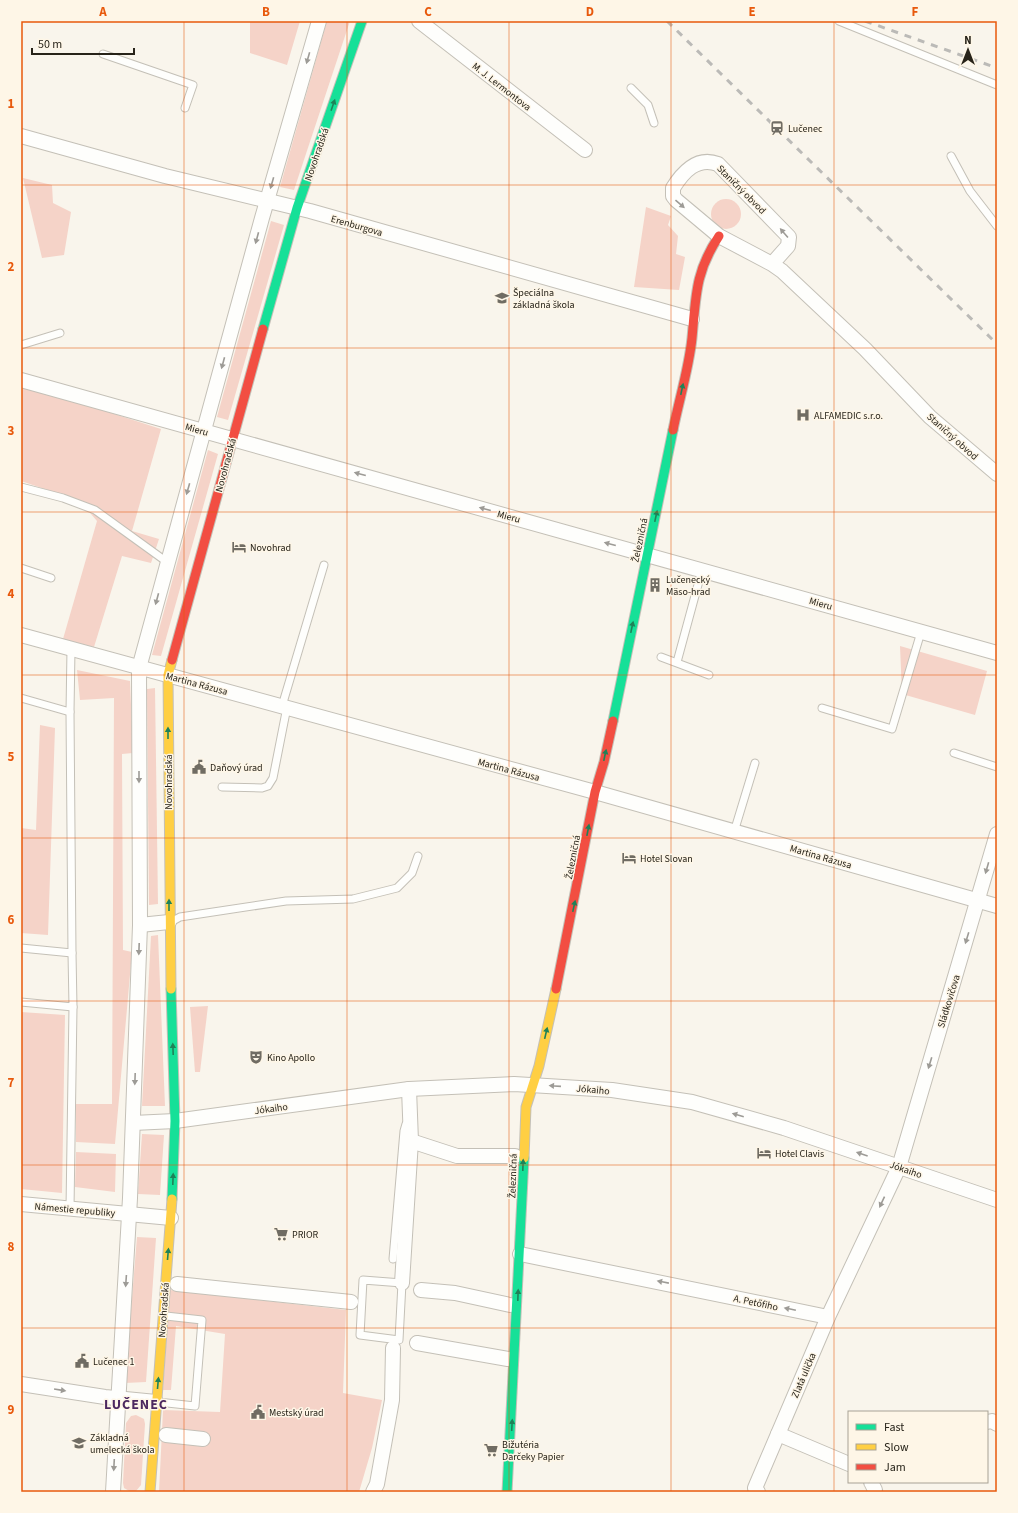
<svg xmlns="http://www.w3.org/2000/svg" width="1018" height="1513" font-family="'Source Sans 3',sans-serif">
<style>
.green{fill:#f5d3c8}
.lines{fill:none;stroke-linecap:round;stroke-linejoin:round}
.lane-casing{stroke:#c4c0b7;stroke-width:9}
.street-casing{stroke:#c4c0b7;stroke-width:16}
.fast-casing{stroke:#c4c0b7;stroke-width:11}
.slow-casing{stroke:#c4c0b7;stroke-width:11}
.jam-casing{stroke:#c4c0b7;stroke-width:11}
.lane{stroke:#fefefc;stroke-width:7}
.street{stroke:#fefefc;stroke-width:14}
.fast{stroke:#16e098;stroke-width:9}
.slow{stroke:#ffcf43;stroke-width:9}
.jam{stroke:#f24e42;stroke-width:9}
.rail{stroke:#bbbab7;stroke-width:3;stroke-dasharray:7 7;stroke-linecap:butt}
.oneway{fill:#9d9b96}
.oneway2{fill:#1e8258}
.grid{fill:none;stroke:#e8590c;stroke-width:1;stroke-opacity:0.55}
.labels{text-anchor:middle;stroke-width:3;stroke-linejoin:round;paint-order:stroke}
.street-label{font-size:10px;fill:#272319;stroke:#fef6e7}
.poi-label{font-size:10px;fill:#272319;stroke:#fef6e7;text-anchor:start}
.district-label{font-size:14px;font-weight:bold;letter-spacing:1px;fill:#4c2860;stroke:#fef6e7}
.neatline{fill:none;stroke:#e8590c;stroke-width:1.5}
.grid-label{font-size:13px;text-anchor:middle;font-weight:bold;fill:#e8590c}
</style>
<rect width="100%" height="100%" fill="#f9f5ec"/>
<g class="green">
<path d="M250,21H300L287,65L250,53Z"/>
<path d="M327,21H350L294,190L280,187Z"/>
<path d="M23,178L52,185L53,203L71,212L64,255L42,258Z"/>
<circle cx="726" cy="214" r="15"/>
<path d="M646,207L671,216L668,225L678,236L676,254L685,257L679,290L634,287Z"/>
<path d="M271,221L284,225L228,420L217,417Z"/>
<path d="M21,384L161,429L132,531L159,539L151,563L122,556L94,647L63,639L97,521L80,501L21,481Z"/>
<path d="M208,450L218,454L161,656L152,655Z"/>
<path d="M900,646L987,671L975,715L902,694Z"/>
<path d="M77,670L130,681L133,753L122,754L123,950L132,952L115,1144L76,1142V1104H112L114,698L80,700Z"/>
<path d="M155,688L158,904L149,905L147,689Z"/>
<path d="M40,725L55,728L48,935L21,933V828L36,830Z"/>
<path d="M158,935L165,1106H142L151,936Z"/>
<path d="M208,1006L200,1072H195L190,1007Z"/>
<path d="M21,1012L65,1015L62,1193L21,1189Z"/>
<path d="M142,1134L164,1135L160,1195L138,1194Z"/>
<path d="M76,1152L116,1154L115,1192L75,1187Z"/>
<path d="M137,1237L156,1238L146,1382L125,1383Z"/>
<path d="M170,1290L346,1310L343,1393L382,1400L372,1448L359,1492H159L163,1410L220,1412L225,1334L176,1326L171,1390H163Z"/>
<path d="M136,1415L144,1419L145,1424L141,1485L136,1491L131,1492L124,1488L123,1483L126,1423L131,1416Z"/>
</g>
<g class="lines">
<defs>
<g id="lane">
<path d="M839,21L997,85"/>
<path d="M103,54L193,85L185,108"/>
<path d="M631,88L648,105L654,123"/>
<path d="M951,156L970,191L997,226"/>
<path d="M21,345L60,333"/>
<path d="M21,487L63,498L95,510L167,562"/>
<path d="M21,568L51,578"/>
<path d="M661,657L709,675"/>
<path d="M677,662L702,570"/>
<path d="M21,698L70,712L71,649"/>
<path d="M282,706L324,565"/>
<path d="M822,708L892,729L921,632"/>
<path d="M954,753L997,767"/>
<path d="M222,787L262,788L268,786L273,778L287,707"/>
<path d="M734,832L755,763"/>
<path d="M171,922L180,917L286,901L353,899L397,888L412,873L418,856"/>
<path d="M21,948L72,953L70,712"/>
<path d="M21,1002L73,1007L72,953"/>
<path d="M70,1209L73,1007"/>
<path d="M393,1259L404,1131L406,1124"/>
<path d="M363,1280L402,1283L399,1340L360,1335Z"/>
<path d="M158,1402L195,1406L202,1320L166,1316"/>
</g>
<g id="street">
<path d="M419,21L585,150"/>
<path d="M21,136L165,176L310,211L692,319"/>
<path d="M772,264L788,246L789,237L718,164C697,156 683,172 673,188V196L676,200L719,236L772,264L782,271L865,349L930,417L997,474"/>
<path d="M21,380L997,653"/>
<path d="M21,635L595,792L997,906"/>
<path d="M140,925L169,922"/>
<path d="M133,1123L175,1121L409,1089L514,1084L612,1090L692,1102L784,1128L997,1200"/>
<path d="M411,1141L457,1156H515"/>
<path d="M21,1204L171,1218"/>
<path d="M520,1254L828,1317"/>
<path d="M402,1283L411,1141L409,1089"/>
<path d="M177,1284L351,1302"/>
<path d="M421,1290L455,1293L510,1305"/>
<path d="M417,1343L508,1359"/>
<path d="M21,1384L105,1397L156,1402"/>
<path d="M987,1422L992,1421L997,1424"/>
<path d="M778,1434L849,1464"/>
<path d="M166,1435L203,1439"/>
<path d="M871,1482L875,1490"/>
<path d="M113,1492L130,1198L140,925L139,668L262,218L319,21"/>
<path d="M373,1492L377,1484L392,1400L393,1348"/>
<path d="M758,1492L755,1488L828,1317L899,1167L997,834"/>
</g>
<g id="fast">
<path d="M263,329L297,208L362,21"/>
<path d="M613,721L673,430"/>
<path d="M171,989L175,1121L172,1199"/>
<path d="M507,1492L524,1158"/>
</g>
<g id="slow">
<path d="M171,989L168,675L172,660"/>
<path d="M524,1158L526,1107L539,1066L556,989"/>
<path d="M150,1492L172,1199"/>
</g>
<g id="jam">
<path d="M673,430C679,400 689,368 692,338C696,296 695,272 719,236"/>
<path d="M172,660L263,329"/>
<path d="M556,989L595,792L604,762L613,721"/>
</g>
</defs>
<use href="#lane" class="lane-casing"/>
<use href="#street" class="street-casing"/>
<use href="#fast" class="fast-casing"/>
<use href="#slow" class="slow-casing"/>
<use href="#jam" class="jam-casing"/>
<use href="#lane" class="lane"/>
<use href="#street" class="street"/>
<use href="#fast" class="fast"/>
<use href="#slow" class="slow"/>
<use href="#jam" class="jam"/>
<g class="rail">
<path d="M667,21L997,344"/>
<path d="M865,21L997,68"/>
</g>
</g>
<defs><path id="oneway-solid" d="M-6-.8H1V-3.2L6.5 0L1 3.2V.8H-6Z"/></defs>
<g class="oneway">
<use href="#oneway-solid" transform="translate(308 58) rotate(106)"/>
<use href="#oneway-solid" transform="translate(272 183) rotate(106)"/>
<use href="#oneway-solid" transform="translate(680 204) rotate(41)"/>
<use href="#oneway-solid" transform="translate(784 233) rotate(-131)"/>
<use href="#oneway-solid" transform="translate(257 238) rotate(105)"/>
<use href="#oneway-solid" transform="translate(223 363) rotate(105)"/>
<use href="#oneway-solid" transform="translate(360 474) rotate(-165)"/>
<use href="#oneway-solid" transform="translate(188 489) rotate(106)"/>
<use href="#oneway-solid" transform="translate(485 509) rotate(-165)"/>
<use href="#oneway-solid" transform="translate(610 544) rotate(-165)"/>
<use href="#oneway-solid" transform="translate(157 599) rotate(105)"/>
<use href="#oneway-solid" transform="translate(139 777) rotate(90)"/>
<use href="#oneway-solid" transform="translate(987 868) rotate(106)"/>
<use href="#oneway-solid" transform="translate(967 938) rotate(107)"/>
<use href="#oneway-solid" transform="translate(139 949) rotate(92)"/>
<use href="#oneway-solid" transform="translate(930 1063) rotate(107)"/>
<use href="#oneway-solid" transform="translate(135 1079) rotate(92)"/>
<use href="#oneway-solid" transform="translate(555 1086) rotate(-176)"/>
<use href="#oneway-solid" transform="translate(738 1115) rotate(-164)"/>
<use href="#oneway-solid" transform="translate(862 1154) rotate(-161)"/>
<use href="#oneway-solid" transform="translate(882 1202) rotate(115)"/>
<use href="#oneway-solid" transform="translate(126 1281) rotate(94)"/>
<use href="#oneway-solid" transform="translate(663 1282) rotate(-169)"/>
<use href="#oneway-solid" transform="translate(790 1309) rotate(-168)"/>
<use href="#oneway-solid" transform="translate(60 1390) rotate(9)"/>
<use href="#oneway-solid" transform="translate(114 1465) rotate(93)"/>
</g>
<g class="oneway2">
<use href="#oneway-solid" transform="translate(333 105) rotate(-71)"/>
<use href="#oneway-solid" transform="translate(682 389) rotate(-78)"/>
<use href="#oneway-solid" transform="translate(656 516) rotate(-78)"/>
<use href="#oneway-solid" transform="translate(632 627) rotate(-78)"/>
<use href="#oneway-solid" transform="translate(168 733) rotate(-90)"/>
<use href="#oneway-solid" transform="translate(605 755) rotate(-78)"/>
<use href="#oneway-solid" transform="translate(588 830) rotate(-79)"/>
<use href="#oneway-solid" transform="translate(169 905) rotate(-90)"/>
<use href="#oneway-solid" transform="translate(574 906) rotate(-78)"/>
<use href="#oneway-solid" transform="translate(546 1033) rotate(-77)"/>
<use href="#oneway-solid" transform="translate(173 1049) rotate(-92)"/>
<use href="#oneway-solid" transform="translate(523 1165) rotate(-88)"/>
<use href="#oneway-solid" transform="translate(173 1179) rotate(-88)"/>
<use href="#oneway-solid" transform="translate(168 1254) rotate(-85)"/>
<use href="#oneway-solid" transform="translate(518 1295) rotate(-88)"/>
<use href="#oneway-solid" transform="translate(158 1383) rotate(-85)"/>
<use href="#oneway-solid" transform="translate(512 1425) rotate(-87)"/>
</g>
<path class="grid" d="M184,21V1492M347,21V1492M509,21V1492M671,21V1492M834,21V1492M21,185H997M21,348H997M21,512H997M21,675H997M21,838H997M21,1001H997M21,1165H997M21,1328H997"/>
<defs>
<symbol id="station-bare" viewBox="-9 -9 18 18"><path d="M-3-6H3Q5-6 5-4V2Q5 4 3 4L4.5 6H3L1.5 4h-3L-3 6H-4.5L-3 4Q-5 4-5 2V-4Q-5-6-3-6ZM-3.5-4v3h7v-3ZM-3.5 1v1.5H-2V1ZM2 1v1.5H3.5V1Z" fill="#706c63" stroke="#fef6e7" stroke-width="2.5" paint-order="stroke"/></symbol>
<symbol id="school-bare" viewBox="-9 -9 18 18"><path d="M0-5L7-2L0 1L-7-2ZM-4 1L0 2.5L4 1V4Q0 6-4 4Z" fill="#706c63" stroke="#fef6e7" stroke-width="2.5" paint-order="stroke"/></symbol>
<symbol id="hospital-bare" viewBox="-9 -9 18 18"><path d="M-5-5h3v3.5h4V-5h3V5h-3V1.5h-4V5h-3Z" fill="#706c63" stroke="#fef6e7" stroke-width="2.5" paint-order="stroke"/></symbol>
<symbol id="hotel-bare" viewBox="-9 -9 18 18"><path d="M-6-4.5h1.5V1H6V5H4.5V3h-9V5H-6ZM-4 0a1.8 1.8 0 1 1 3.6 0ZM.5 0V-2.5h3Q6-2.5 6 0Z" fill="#706c63" stroke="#fef6e7" stroke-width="2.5" paint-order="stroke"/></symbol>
<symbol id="building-bare" viewBox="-9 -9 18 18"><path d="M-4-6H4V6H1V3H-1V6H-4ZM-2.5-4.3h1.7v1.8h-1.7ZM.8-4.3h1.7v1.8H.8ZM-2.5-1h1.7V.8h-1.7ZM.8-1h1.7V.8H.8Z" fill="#706c63" stroke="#fef6e7" stroke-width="2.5" paint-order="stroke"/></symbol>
<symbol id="civic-bare" viewBox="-9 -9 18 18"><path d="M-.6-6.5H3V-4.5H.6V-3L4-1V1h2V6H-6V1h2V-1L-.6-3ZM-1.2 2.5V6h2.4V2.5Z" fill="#706c63" stroke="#fef6e7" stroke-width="2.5" paint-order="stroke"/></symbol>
<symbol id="theatre-bare" viewBox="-9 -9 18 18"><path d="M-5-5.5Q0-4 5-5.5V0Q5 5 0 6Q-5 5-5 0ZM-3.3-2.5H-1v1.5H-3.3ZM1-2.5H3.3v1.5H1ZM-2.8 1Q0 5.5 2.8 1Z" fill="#706c63" stroke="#fef6e7" stroke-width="2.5" paint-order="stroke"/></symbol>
<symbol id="supermarket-bare" viewBox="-9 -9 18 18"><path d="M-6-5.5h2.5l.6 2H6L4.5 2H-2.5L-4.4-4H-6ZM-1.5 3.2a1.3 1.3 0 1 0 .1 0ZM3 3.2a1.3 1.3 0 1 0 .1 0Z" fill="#706c63" stroke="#fef6e7" stroke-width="2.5" paint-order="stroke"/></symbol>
</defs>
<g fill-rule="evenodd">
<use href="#station-bare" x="767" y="118" width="20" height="20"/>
<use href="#school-bare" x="492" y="288" width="20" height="20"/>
<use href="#hospital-bare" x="793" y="405" width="20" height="20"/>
<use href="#hotel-bare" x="229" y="537" width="20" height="20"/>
<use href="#building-bare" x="645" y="575" width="20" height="20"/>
<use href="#civic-bare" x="189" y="757" width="20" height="20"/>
<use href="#hotel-bare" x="619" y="848" width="20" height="20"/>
<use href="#theatre-bare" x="246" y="1047" width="20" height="20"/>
<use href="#hotel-bare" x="754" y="1143" width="20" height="20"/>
<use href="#supermarket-bare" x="271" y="1224" width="20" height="20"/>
<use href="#civic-bare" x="72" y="1351" width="20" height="20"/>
<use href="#civic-bare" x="248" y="1402" width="20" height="20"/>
<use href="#school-bare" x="69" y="1433" width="20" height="20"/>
<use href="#supermarket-bare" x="481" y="1440" width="20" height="20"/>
</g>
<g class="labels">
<g class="street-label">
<text transform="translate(502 86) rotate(38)" y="4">M. J. Lermontova</text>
<text transform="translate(316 154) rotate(-71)" y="4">Novohradská</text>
<text transform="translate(742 189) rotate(45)" y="4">Staničný obvod</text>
<text transform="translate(357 225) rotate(16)" y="4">Erenburgova</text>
<text transform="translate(197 429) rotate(16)" y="4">Mieru</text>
<text transform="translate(953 436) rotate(42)" y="4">Staničný obvod</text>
<text transform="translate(225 465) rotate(-75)" y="4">Novohradská</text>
<text transform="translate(509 516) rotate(15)" y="4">Mieru</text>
<text transform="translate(639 540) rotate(-78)" y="4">Železničná</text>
<text transform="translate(821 603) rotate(16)" y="4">Mieru</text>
<text transform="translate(197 683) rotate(15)" y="4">Martina Rázusa</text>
<text transform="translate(509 769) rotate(15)" y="4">Martina Rázusa</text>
<text transform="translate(168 782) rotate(-90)" y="4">Novohradská</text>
<text transform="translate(821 856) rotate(16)" y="4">Martina Rázusa</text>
<text transform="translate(572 857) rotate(-79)" y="4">Železničná</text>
<text transform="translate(948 1001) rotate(-73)" y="4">Sládkovičova</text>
<text transform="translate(593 1089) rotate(5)" y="4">Jókaiho</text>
<text transform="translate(271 1108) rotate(-8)" y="4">Jókaiho</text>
<text transform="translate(906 1169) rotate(19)" y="4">Jókaiho</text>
<text transform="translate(512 1176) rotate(-88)" y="4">Železničná</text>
<text transform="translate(75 1209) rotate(5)" y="4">Námestie republiky</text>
<text transform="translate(756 1302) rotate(12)" y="4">A. Petőfiho</text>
<text transform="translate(163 1310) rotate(-86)" y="4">Novohradská</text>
<text transform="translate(803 1375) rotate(-67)" y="4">Zlatá ulička</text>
</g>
<g class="poi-label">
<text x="788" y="132">Lučenec</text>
<text x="513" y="296">Špeciálna<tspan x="513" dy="12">základná škola</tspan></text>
<text x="814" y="419">ALFAMEDIC s.r.o.</text>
<text x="250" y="551">Novohrad</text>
<text x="666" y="583">Lučenecký<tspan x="666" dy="12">Mäso-hrad</tspan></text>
<text x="210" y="771">Daňový úrad</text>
<text x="640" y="862">Hotel Slovan</text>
<text x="267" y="1061">Kino Apollo</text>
<text x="775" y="1157">Hotel Clavis</text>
<text x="292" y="1238">PRIOR</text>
<text x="93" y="1365">Lučenec 1</text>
<text x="269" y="1416">Mestský úrad</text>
<text x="90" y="1441">Základná<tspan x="90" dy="12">umelecká škola</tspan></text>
<text x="502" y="1448">Bižutéria<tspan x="502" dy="12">Darčeky Papier</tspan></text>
</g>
<g class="district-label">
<text x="136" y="1409">LUČENEC</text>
</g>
</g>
<rect width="1018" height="1513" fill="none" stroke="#fef6e7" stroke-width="44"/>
<rect x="848" y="1411" width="140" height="72" fill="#fef6e7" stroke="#a8a295"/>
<rect x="856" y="1424" width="20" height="6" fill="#16e098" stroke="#a8a295"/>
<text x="884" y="1431" font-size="12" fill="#272319">Fast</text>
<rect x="856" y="1444" width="20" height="6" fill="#ffcf43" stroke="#a8a295"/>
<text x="884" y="1451" font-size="12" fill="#272319">Slow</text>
<rect x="856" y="1464" width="20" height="6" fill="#f24e42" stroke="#a8a295"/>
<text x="884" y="1471" font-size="12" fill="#272319">Jam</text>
<g transform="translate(968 50)" stroke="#fef6e7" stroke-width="3" paint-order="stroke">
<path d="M0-3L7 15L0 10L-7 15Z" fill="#272319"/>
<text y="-6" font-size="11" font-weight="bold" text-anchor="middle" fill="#272319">N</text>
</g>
<path d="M32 48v6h102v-6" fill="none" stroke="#272319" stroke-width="2"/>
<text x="38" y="48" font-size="12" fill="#272319" stroke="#fef6e7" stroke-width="3" paint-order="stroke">50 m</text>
<rect x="22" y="22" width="974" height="1469" class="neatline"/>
<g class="grid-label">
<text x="103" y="16">A</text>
<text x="266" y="16">B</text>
<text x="428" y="16">C</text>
<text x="590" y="16">D</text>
<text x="752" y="16">E</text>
<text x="915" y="16">F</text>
<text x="11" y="108">1</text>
<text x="11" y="271">2</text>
<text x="11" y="435">3</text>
<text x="11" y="598">4</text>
<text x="11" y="761">5</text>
<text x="11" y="924">6</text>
<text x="11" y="1087">7</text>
<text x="11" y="1251">8</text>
<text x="11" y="1414">9</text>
</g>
</svg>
